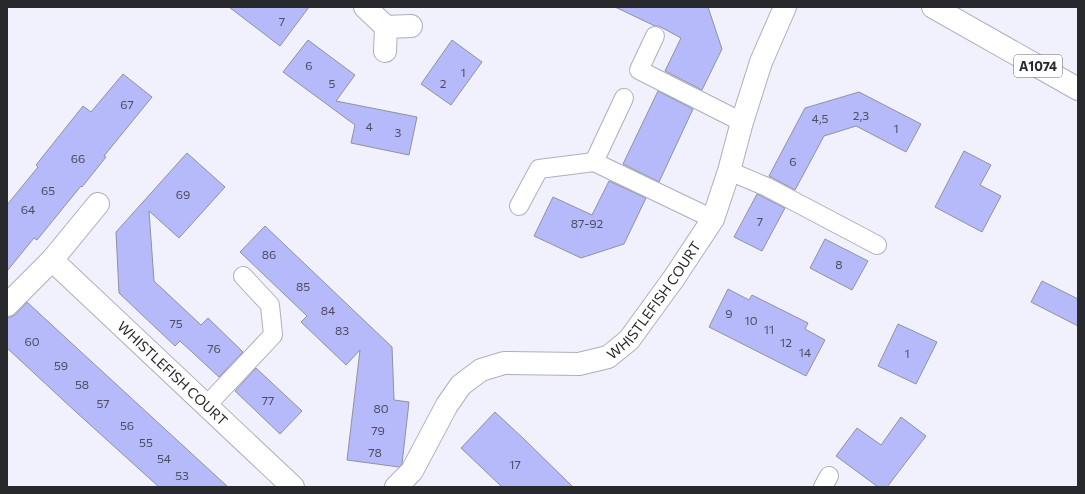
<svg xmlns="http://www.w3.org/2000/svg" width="1085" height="494" font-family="Commissioner,sans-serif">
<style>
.building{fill:#b6b9fa;stroke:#91929d}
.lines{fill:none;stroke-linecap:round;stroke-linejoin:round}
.lane-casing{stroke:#aeafbb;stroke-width:20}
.street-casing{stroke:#aeafbb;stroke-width:24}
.highway-casing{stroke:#aeafbb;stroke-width:24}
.lane{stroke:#fff;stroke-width:18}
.street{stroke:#fff;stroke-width:22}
.highway{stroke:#fff;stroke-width:22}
.labels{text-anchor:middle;stroke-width:3;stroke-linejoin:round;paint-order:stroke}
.number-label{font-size:12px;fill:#4c4d60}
.shield{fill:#fff;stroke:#68696c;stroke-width:1}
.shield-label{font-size:13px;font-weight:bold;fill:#28292d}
.street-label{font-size:14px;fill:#28292d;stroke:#fff}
</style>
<rect width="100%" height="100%" fill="#f0f1fd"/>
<g class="building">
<path d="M229,7H309L280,46Z"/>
<path d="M615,7H708L722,49L702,90L665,71L681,38L659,26H655Z"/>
<path d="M308,40L355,75L336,101L417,117L409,155L351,143L355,125L283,72Z"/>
<path d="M452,40L482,62L451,105L421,84Z"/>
<path d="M123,74L152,97L104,156L106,157L82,187L81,186L37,240L34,238L7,271V205L38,167L36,165L83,106L91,112Z"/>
<path d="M658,91L693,109L659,182L623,164Z"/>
<path d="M859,92L921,124L906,152L856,126L824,136L795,190L769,176L805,108Z"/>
<path d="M964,151L991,165L980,185L1001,196L982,232L935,207Z"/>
<path d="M187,153L225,187L179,238L149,211L154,281L201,325L208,318L243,352L219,377L180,341L175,346L119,293L116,232Z"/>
<path d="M609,181L646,198L624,244L581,258L534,236L553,197L592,215Z"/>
<path d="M757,194L785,208L762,251L734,237Z"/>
<path d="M265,226L392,347L394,400L409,402L402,464L399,467L347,460L360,350L346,365L301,322L307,316L240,252Z"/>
<path d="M825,239L868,261L852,290L810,268Z"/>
<path d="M1042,281L1078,299V326L1031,302Z"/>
<path d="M728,289L749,300L752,295L808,323L805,329L825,340L806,376L709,327Z"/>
<path d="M27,302L67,339L228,487H159L76,412L7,348V317H11L16,314Z"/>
<path d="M898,324L937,342L916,384L878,366Z"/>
<path d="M256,368L302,411L280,434L235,391Z"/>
<path d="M495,412L525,440L573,487H502L461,448Z"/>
<path d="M901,417L926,436L887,487H878L836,456L857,428L881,445Z"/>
</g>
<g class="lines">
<defs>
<g id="lane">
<path d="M655,36L639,70L742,122"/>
<path d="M624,98L594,162L713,219"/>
<path d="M729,171L767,187L877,245"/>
<path d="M519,206L539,169L594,162"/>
<path d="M207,405L273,335L270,305L243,276"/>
<path d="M823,487L829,476"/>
</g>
<g id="street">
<path d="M365,7L386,27L411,26"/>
<path d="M385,51L386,27"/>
<path id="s1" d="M98,204L52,260L293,487"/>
<path d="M7,305L52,260"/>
<path id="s2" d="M396,487L412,471L447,405L461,385L481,370L504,363L579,364L608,357L629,340L674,278L713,219L729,171L742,122L761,62L785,7"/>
</g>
<path id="highway" d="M933,7L1078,89"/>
</defs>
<use href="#lane" class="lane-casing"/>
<use href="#street" class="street-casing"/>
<use href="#highway" class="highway-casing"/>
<use href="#lane" class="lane"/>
<use href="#street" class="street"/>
<use href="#highway" class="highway"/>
</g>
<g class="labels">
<g class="number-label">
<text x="282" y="26">7</text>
<text x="309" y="70">6</text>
<text x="463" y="77">1</text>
<text x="332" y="88">5</text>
<text x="443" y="88">2</text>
<text x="127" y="109">67</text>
<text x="861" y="120">2,3</text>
<text x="820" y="123">4,5</text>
<text x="369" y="131">4</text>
<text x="896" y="133">1</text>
<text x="398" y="137">3</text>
<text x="78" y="163">66</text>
<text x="793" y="166">6</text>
<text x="48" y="195">65</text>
<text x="183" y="199">69</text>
<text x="28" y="214">64</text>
<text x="760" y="226">7</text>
<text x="587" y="228">87-92</text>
<text x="269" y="259">86</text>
<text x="839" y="269">8</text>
<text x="303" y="291">85</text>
<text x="328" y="315">84</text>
<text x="729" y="318">9</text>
<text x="751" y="325">10</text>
<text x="176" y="328">75</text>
<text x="769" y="334">11</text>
<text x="342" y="335">83</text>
<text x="32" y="346">60</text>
<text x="786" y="347">12</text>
<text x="214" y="353">76</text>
<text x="805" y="357">14</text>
<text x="907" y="358">1</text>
<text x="61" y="370">59</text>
<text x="82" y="389">58</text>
<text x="268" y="405">77</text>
<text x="103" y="408">57</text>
<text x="381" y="413">80</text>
<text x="127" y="430">56</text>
<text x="378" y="435">79</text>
<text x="146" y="447">55</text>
<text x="375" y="457">78</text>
<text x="164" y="463">54</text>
<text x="515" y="469">17</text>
<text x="182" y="480">53</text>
</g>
<rect class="shield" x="1014" y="55" width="48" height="22" rx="3"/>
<g class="shield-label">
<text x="1038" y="71">A1074</text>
</g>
<g class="street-label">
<text dy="5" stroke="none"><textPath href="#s2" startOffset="349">WHISTLEFISH COURT</textPath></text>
<text dy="5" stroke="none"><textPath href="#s1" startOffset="238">WHISTLEFISH COURT</textPath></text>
</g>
</g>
<rect width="1085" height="494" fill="none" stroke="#28292d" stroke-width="16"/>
</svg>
